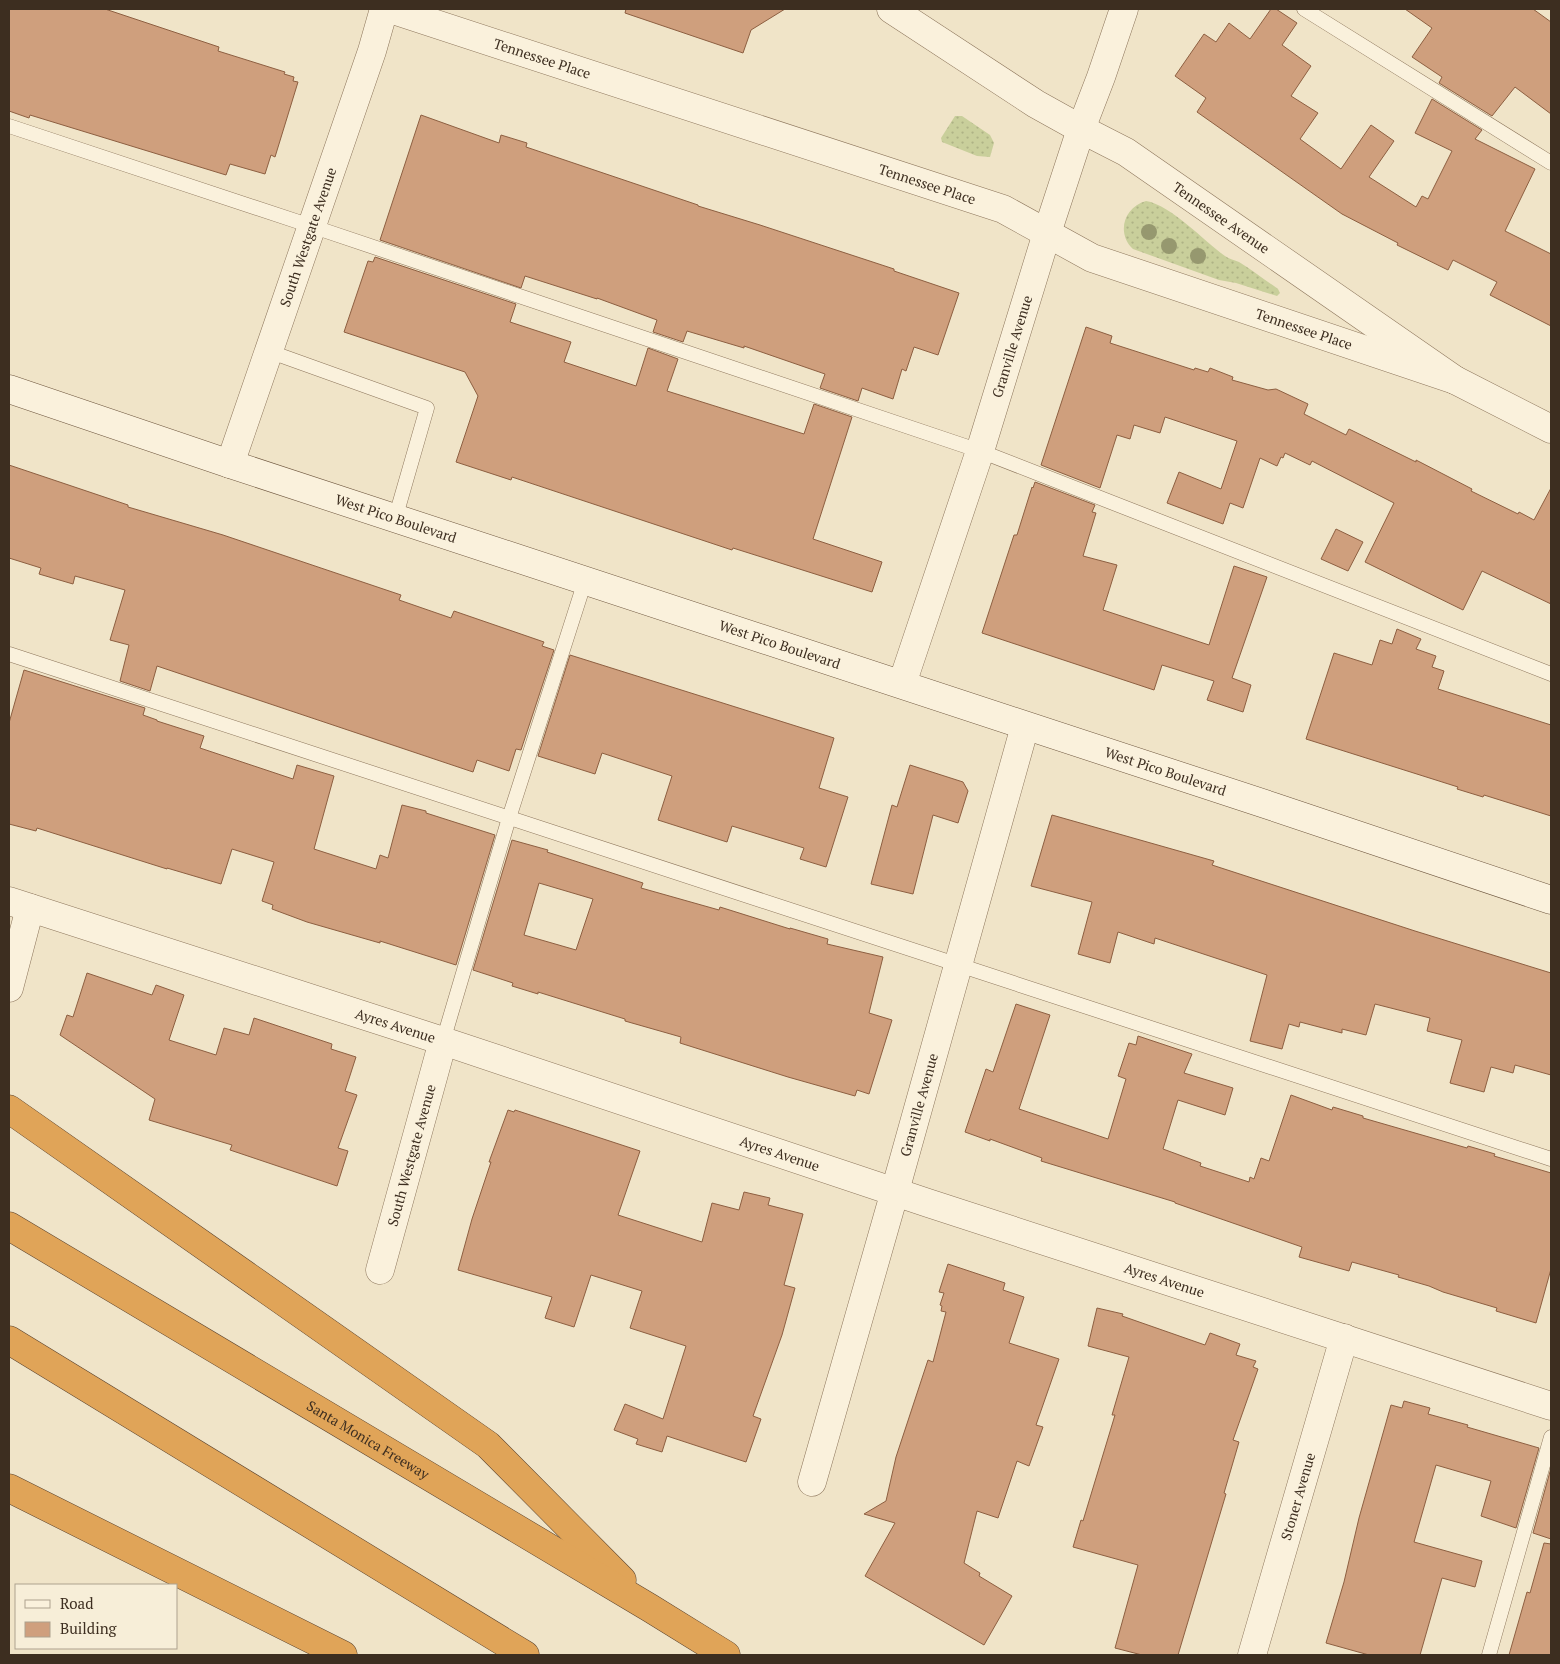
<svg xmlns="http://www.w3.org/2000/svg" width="1560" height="1664" font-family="'PT Serif',serif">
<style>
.garden{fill:url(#garden-dots)}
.building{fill:#cf9f7d;stroke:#8d5f41;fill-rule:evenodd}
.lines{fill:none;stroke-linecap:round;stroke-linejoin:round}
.service-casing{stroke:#8d765c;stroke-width:15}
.minor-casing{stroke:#8d765c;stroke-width:29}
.secondary-casing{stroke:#6f573f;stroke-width:29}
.motorway-casing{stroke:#5b4430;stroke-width:29}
.service{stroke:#faf1dc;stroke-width:14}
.minor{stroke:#faf1dc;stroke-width:28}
.secondary{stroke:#faf1dc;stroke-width:28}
.motorway{stroke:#e0a458;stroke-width:28}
.tree{fill:#96986f}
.labels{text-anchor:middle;stroke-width:4;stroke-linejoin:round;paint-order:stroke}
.street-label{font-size:14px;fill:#3d2e20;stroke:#f7eed8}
</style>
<defs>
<pattern id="garden-dots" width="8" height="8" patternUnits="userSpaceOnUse" patternTransform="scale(1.25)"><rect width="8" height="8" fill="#c9cf9b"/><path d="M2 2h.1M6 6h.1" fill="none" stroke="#aeb285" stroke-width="1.8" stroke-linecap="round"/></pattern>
</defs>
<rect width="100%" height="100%" fill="#f0e4c8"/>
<g class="garden">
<path d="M955,116H962L990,135L994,143L990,157L977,156L942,142L941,138Z"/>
<path d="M1146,201C1171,205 1204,241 1225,256C1229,259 1235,260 1239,262C1252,270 1265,280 1278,289L1280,293L1277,296L1236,283L1219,280L1133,249C1116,233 1124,207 1146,201Z"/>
</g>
<g class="building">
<path d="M9,9H105L219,47L218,51L285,72L284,74L294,77L293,81L298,82L275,157L271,155L265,174L230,164L226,175L30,115L29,118L9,111Z"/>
<path d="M626,9H785L751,30L743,53L625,13Z"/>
<path d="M1271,9H1276L1297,23L1282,45L1311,66L1291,96L1318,113L1300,139L1341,169L1371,125L1394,141L1369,177L1416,207L1422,196L1428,199L1452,151L1415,133L1432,99L1482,130L1475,139L1535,169L1505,231L1551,254V326L1490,295L1497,282L1453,260L1448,270L1397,245L1398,243L1342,214L1197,112L1206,98L1175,76L1204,34L1216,42L1229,23L1250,39Z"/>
<path d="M1405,9H1533L1551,22V114L1515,87L1492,116L1439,83L1442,77L1412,57L1432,28Z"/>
<path d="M421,115L499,143L501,135L527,143L526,147L698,205V206L760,225L894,269V271L959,293L938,355L914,347L906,371L902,369L893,399L862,388L858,401L820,388L825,374L744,346V348L687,331L683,342L653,332L657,320L597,298V299L525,276L521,288L380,240Z"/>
<path d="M375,257L516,304L510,322L571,342L564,362L636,386L648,348L678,359L667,391L804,434L814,404L852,417L813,539L882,562L872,592L733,548L732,550L512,477L511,480L456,462L478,396L465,372L344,332L368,261L373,262Z"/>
<path d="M1086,327L1112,336L1110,343L1194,370L1195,368L1208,372L1210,368L1233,377L1232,380L1268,390L1276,389L1308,404L1304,414L1346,435L1349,429L1416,462V460L1472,489L1471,491L1518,514L1519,512L1534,520L1551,488V604L1482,571L1463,610L1365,562L1394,503L1312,461L1310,465L1285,453L1283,458L1281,457L1277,466L1260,458L1243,508L1230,503L1223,524L1167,503L1179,472L1221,489L1237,441L1165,417L1160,433L1134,425L1130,439L1117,435L1100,488L1041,465Z"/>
<path d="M9,465L128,505V507L223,535L401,595L399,600L451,618L454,611L544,642L542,646L554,650L521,750L516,749L509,771L477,760L473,772L157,666L150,691L120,681L129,645L110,640L125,590L75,576L73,584L39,574L41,568L9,558Z"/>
<path d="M1035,482L1095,505L1092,512L1096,513L1083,556L1117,565L1103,610L1209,645L1234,566L1267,577L1232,678L1251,685L1243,712L1207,700L1214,681L1162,665L1154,690L982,633L1014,535H1017L1032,487L1033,488Z"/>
<path d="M1336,529L1363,542L1348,571L1321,559Z"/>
<path d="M1397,629L1421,639L1416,649L1436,656L1432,667L1444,671L1438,689L1551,725V816L1484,795L1483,797L1457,789L1458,787L1306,739L1334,653L1372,665L1380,640L1392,644Z"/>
<path d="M570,655L834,738L819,788L848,797L826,867L800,859L804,848L732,826L727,842L658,820L672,776L602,753L595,774L538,756Z"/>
<path d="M24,670L145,708L143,715L157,720V721L204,736L200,748L293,779L297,765L334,776L314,849L376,869L380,855L388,858L402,805L426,811V813L495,835L456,965L380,941V943L307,922L272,909L273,905L262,901L274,862L232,849L221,884L167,868V869L37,828L36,831L9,824V723Z"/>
<path d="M910,765L963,782L968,791L958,823L933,815L913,894L871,884L892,805L897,807Z"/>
<path d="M1052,815L1214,861L1212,865L1415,931L1551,973V1075L1515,1065L1513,1073L1491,1067L1484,1092L1450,1083L1462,1040L1427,1031L1430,1018L1375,1004L1366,1035L1342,1029V1033L1300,1022L1299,1027L1289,1024L1282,1049L1250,1041L1267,975L1155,938L1154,944L1118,932L1110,963L1078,954L1092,902L1031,886Z"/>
<path d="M512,840L548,850L547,852L643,883L641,888L719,910L720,907L790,929V928L828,939L827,944L883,957L869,1013L892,1020L869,1094L857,1090L855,1096L788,1077L680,1043L681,1037L625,1021V1019L538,992V994L512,986L513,983L473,970ZM539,883L593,899L576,950L524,935Z"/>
<path d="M87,973L152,995L156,985L184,995L169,1040L216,1055L224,1028L249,1035L254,1018L332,1044L331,1049L356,1057L345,1091L357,1095L338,1148L348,1151L337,1186L230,1150L232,1145L149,1120L155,1099L60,1035L67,1015L73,1017Z"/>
<path d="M1016,1004L1050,1015L1019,1109L1108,1139L1126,1079L1118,1076L1129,1043L1136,1045L1138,1036L1192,1054L1184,1073L1233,1088L1225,1115L1178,1100L1163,1149L1201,1163L1200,1166L1249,1182L1250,1177L1254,1179L1261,1158L1269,1161L1291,1095L1332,1110L1333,1107L1363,1116V1118L1467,1148L1468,1146L1495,1154L1494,1156L1551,1173V1269L1536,1323L1496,1311L1497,1308L1443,1292L1429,1286L1398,1277L1399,1275L1352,1262L1349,1271L1299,1257L1302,1247L1175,1203V1202L1041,1161L1042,1158L990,1139V1141L965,1132L986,1069L993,1072Z"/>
<path d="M508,1110L514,1112L515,1110L640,1151L618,1215L702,1242L712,1203L739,1210L744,1192L770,1198L768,1205L803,1214L784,1285L795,1288L782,1335L753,1416L761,1419L746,1462L667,1436L662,1452L636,1444L638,1439L614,1430L625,1404L663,1419L686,1346L630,1328L642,1291L591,1275L574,1327L545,1318L552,1297L458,1270L472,1219L491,1162H489Z"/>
<path d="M948,1264L1005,1283L1003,1290L1024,1297L1009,1343L1059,1359L1036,1425L1043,1427L1029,1466L1017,1461L998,1518L977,1511L964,1563L980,1573L979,1576L1012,1596L984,1645L865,1576L895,1523L864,1514L886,1501L896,1457L928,1360L933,1362L946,1312L941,1311L942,1306L940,1305L944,1293L939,1292Z"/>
<path d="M1097,1308L1123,1314L1122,1316L1205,1345L1210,1333L1240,1344L1236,1355L1256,1361L1253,1367L1258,1369L1233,1440L1239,1442L1224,1493L1226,1494L1178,1655H1142L1115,1648L1138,1565L1073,1547L1081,1520L1083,1521L1115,1415H1112L1129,1357L1088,1346Z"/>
<path d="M1404,1401L1430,1408L1428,1414L1468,1425L1467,1427L1539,1448L1516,1528L1481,1516L1491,1481L1436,1465L1414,1542L1482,1561L1475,1587L1442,1578L1420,1655H1369L1326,1643L1344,1582L1359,1518L1391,1405L1402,1408Z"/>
<path d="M1551,1468V1539L1533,1533Z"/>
<path d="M1544,1543L1551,1544V1655H1509L1527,1592L1530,1593Z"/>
</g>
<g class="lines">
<defs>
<g id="service">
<path d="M1304,9L1551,163"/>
<path d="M9,126L311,226L980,451L1551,674"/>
<path d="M268,351L427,408L395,519"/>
<path d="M9,654L1551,1159"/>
<path d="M443,1041L509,818L585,581"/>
<path d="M1489,1655L1551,1437"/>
</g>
<g id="minor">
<path id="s1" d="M390,9L1003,209L1092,258L1455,380"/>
<path id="s2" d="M891,9L1036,104L1081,129L1126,152L1455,380L1551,429"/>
<path id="s3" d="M230,464L372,51L384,9"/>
<path id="s4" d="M902,684L980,451L1047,233L1081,129L1101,77L1124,9"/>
<path id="s5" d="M9,901L443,1041L928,1203L1551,1406"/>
<path d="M9,988L30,908"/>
<path id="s6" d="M380,1270L443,1041"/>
<path id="s7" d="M812,1482L895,1191L1025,726"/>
<path id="s8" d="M1252,1655L1344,1338"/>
</g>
<g id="secondary">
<path id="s9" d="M9,389L230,464L1274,807L1551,900"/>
</g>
<g id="motorway">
<path d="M9,1109L488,1445L622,1580"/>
<path id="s10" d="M9,1226L650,1608L726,1655"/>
<path d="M9,1340L525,1655"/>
<path d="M9,1488L343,1655"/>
</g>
</defs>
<use href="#service" class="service-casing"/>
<use href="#minor" class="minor-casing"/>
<use href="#secondary" class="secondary-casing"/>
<use href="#motorway" class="motorway-casing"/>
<use href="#service" class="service"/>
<use href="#minor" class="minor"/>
<use href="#secondary" class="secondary"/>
<use href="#motorway" class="motorway"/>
</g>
<g class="tree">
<circle cx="1149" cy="232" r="8"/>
<circle cx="1169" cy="246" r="8"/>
<circle cx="1198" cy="256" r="8"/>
</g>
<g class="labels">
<g class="street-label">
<text dy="5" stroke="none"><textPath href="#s1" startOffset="160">Tennessee Place</textPath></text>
<text dy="5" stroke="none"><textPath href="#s1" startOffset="565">Tennessee Place</textPath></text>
<text dy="5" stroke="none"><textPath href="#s2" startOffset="391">Tennessee Avenue</textPath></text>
<text dy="5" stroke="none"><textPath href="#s3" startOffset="240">South Westgate Avenue</textPath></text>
<text dy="5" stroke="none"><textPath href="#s1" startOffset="970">Tennessee Place</textPath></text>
<text dy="5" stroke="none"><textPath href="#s4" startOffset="355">Granville Avenue</textPath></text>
<text dy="5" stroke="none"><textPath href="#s9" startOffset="408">West Pico Boulevard</textPath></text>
<text dy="5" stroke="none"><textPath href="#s9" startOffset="812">West Pico Boulevard</textPath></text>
<text dy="5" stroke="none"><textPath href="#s9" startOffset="1218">West Pico Boulevard</textPath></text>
<text dy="5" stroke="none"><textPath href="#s5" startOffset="406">Ayres Avenue</textPath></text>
<text dy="5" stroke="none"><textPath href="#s7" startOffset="392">Granville Avenue</textPath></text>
<text dy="5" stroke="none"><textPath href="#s5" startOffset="811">Ayres Avenue</textPath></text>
<text dy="5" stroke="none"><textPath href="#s6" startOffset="119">South Westgate Avenue</textPath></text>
<text dy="5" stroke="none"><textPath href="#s5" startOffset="1216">Ayres Avenue</textPath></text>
<text dy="5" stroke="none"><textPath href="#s10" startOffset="418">Santa Monica Freeway</textPath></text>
<text dy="5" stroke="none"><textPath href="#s8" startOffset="165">Stoner Avenue</textPath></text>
</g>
</g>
<rect width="1560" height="1664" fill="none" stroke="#3d2e20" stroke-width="20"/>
<rect x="15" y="1584" width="162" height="65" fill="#f7eed8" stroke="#ada18e"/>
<rect x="25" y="1600" width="25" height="8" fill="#faf1dc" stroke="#ada18e"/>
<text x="60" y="1609" font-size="15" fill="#3d2e20">Road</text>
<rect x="25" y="1622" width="25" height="15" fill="#cf9f7d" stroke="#ada18e"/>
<text x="60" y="1634" font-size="15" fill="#3d2e20">Building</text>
</svg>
